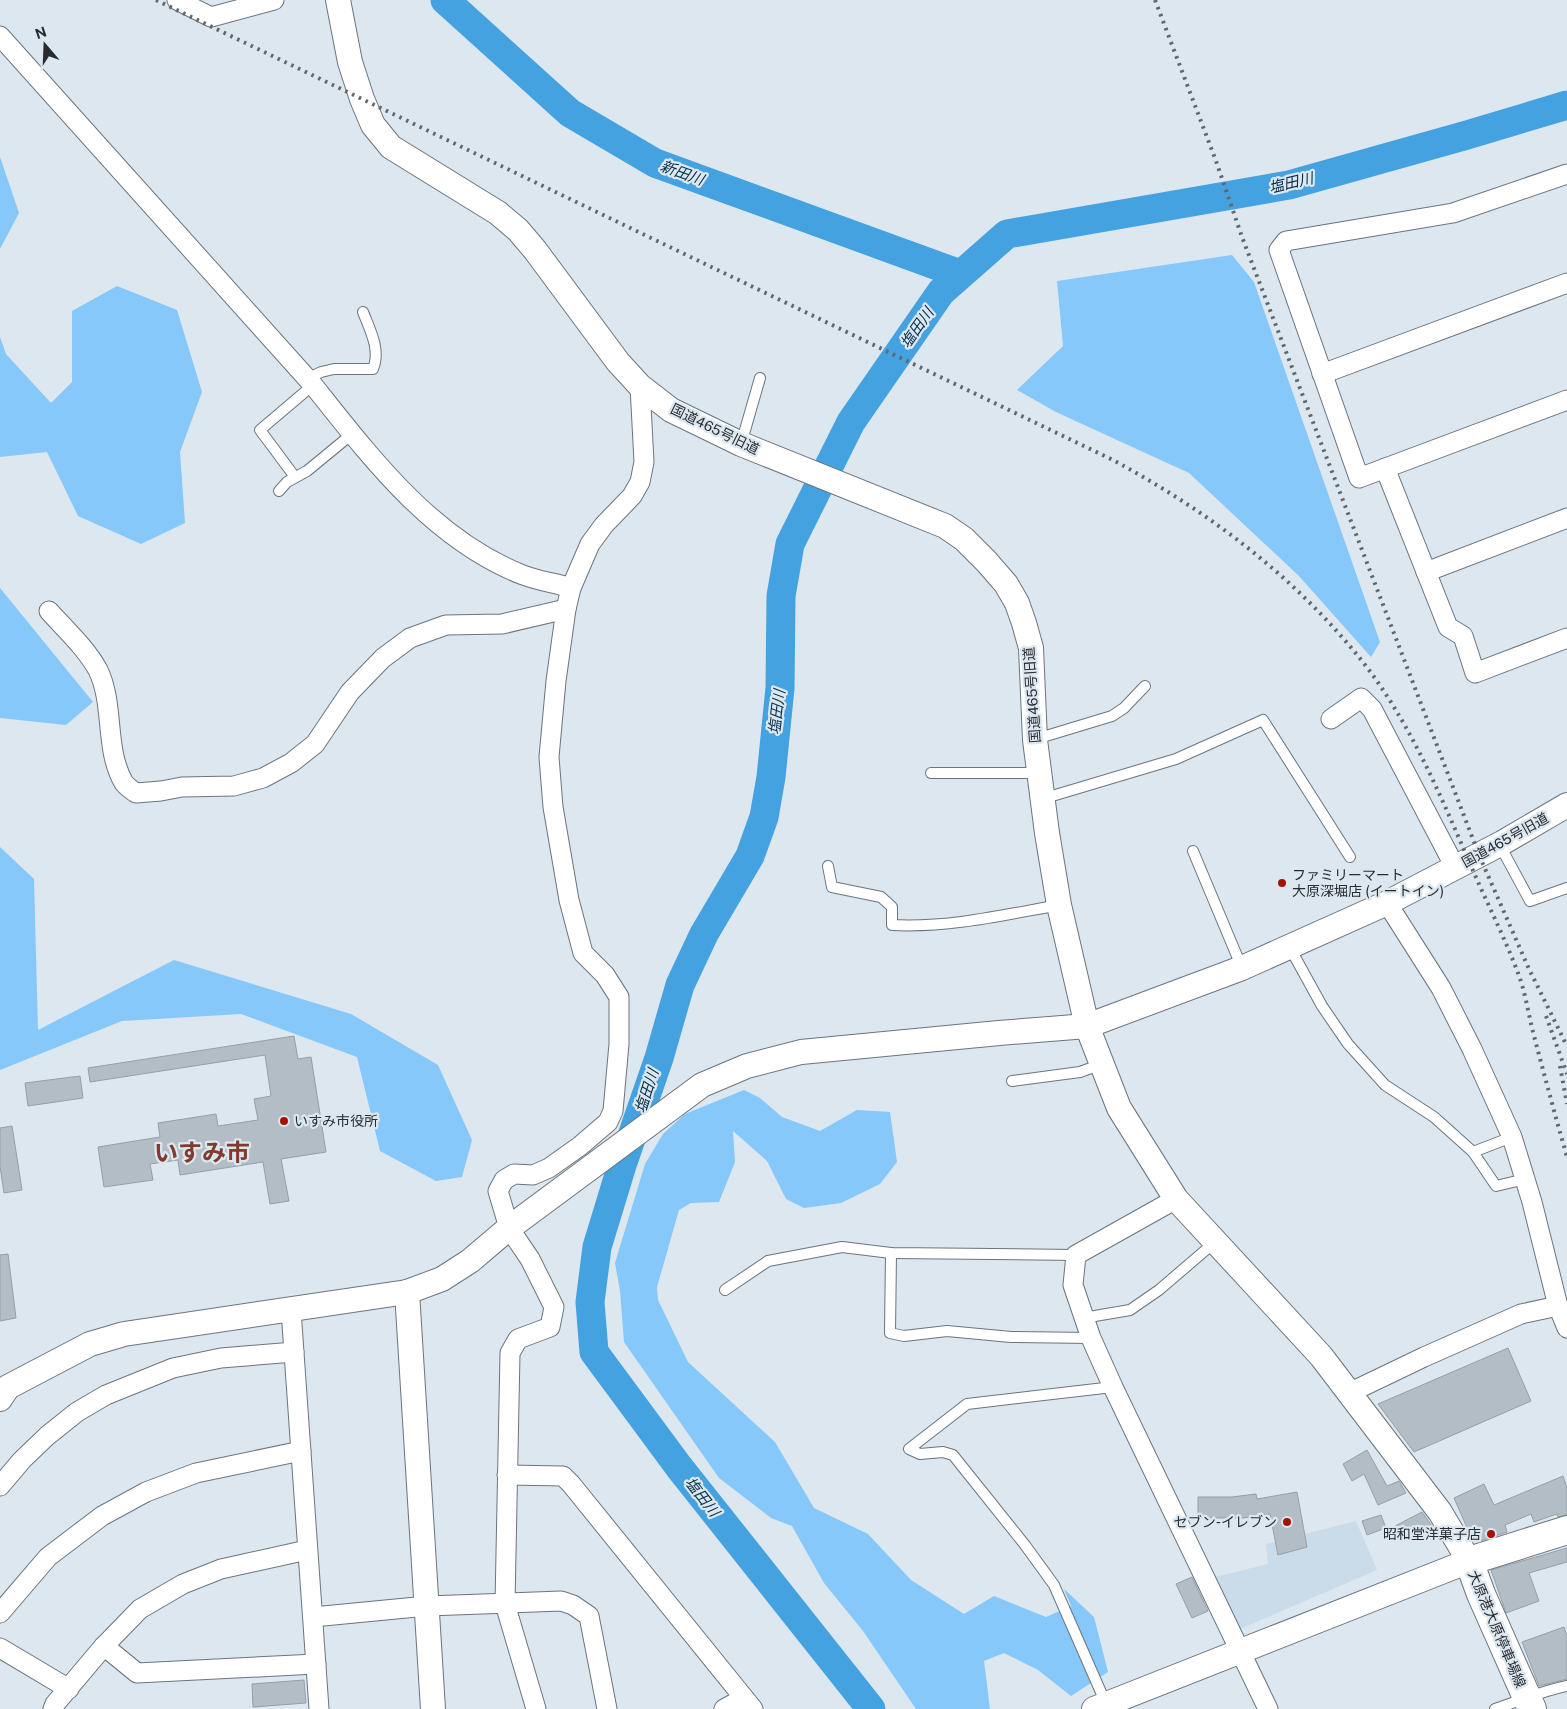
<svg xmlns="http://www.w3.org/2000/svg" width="1567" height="1709" font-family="'Public Sans','Noto Sans JP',sans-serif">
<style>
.built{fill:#cadbe9}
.green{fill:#85c8f9}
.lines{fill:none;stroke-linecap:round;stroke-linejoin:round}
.river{stroke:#44a2e1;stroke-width:29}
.building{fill:#b3bdc6;stroke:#959fa8}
.service-casing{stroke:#6b757d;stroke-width:12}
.minor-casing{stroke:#6b757d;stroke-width:21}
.tertiary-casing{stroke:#6b757d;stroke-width:26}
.secondary-casing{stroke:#6b757d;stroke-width:30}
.service{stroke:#fff;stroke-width:10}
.minor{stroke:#fff;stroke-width:19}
.tertiary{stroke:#fff;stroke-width:24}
.secondary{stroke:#fff;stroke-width:28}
.rail{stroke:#61676d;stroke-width:4;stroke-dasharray:2.5 5;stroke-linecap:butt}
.poi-dot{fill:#a51300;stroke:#dce7f0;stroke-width:2}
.labels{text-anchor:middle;stroke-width:4.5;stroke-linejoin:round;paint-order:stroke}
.street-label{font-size:14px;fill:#282c30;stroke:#dce7f0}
.poi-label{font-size:14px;fill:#282c30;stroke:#dce7f0;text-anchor:start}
.water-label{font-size:15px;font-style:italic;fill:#062f48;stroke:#dce7f0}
.town-label{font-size:24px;font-weight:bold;fill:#803a2e;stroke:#dce7f0}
</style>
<rect width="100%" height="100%" fill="#dce7f0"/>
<path class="built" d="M1356,1521L1377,1570L1240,1629L1215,1577L1268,1564L1266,1544Z"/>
<g class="green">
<path d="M0,157L19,213L0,249Z"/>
<path d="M1232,255L1254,282L1380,642L1371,657L1299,576L1189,473L1056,412L1017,390L1063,346L1057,281Z"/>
<path d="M117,286L177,310L202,392L180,452L185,523L141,544L78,516L47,452L0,457V337L6,354L51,403L72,382V311Z"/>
<path d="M0,588L93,702L66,725L0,718Z"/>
<path d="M0,847L34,879L38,1030L174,960L351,1014L438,1065L472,1140L462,1177L436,1181L380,1151L357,1057L241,1014L122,1021L0,1070Z"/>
<path d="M744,1090L760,1098L782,1117L820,1131L857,1110L890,1112L897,1162L880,1184L841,1203L804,1208L786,1199L767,1161L733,1131L735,1162L719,1202L691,1203L679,1210L657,1287L658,1300L688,1362L775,1442L814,1508L868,1534L911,1580L964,1614L994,1596L1046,1617L1071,1606L1064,1589L1094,1617L1108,1672L1071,1696L1038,1670L1004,1653L984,1661L990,1709H916L863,1631L824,1583L792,1526L771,1518L719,1478L624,1342L620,1291L615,1263L645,1164L663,1134L685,1114Z"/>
</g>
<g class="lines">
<g class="river">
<path d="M445,0L570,113L655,163L960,274"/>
<path d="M871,1709L679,1467L594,1352L590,1302L597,1247L622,1165L659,1058L680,985L704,934L750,856L764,817L771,777L780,688L781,596L790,544L851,422L941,292L1007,234L1289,185L1467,135L1567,105"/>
</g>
</g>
<g class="building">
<path d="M294,1036L298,1059L311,1057L326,1152L281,1159L289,1201L270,1204L263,1162L180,1175L178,1160L150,1164L153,1180L104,1187L98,1147L160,1137L158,1123L216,1114L218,1126L258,1120L254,1099L271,1096L265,1055L90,1082L88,1068Z"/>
<path d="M80,1076L83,1098L28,1106L25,1083Z"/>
<path d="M12,1126L22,1190L4,1193L0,1166V1128Z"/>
<path d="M8,1254L16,1318L0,1321V1255Z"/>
<path d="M1508,1348L1531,1401L1414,1452L1378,1404Z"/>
<path d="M1367,1450L1387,1486L1399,1481L1406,1493L1378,1505L1364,1474L1352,1481L1343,1464Z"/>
<path d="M1563,1476L1567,1488V1515L1558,1517L1557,1514L1534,1522L1531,1514L1505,1525L1507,1532L1480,1541L1476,1540L1472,1528L1468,1530L1454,1498L1484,1484L1494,1505Z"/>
<path d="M1297,1492L1307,1547L1278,1555L1270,1514L1243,1518H1198V1497H1232L1256,1494L1257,1499Z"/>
<path d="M1422,1512L1432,1526L1403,1541L1395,1526Z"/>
<path d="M1381,1515L1386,1528L1367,1535L1362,1521Z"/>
<path d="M1567,1548V1562L1529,1573L1539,1601L1506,1613L1491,1570Z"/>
<path d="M1192,1577L1208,1611L1192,1618L1176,1584Z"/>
<path d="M1564,1627L1567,1636V1679L1539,1686L1522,1642Z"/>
<path d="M304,1680L306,1703L253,1707L252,1684Z"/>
</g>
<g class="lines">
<defs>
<g id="service">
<path d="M307,379L321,372L334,369H373C381,350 370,330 363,312"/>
<path d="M741,444L760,378"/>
<path d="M295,477L260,430L313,385"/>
<path d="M279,491L287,482L307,471L352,434"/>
<path d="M1036,739L1112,716L1124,708L1145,686"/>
<path d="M931,773H1039"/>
<path d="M1042,799L1176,759L1263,720L1350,857"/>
<path d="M1193,851L1242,968"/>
<path d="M1504,853L1530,901L1567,888"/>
<path d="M828,866L832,887L881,897L892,907V925C948,928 1004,915 1059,905"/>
<path d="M1290,948L1322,1006L1348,1044L1385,1085L1434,1117L1473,1152L1496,1186L1525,1179"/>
<path d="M1012,1081L1080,1072L1102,1064"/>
<path d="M1473,1152L1512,1137"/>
<path d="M891,1253L890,1333L904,1336L947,1331L1011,1337L1091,1338"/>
<path d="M725,1290L768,1261L842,1247L891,1253L1076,1255"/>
<path d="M1083,1318L1130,1310L1159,1290L1215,1242"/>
<path d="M1107,1706L1054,1585L1025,1545L953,1455L943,1452L920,1454L909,1449L967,1404L1113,1387"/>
<path d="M1495,1709C1519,1701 1542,1691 1567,1686"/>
</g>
<g id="minor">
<path d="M177,0L211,17L274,0"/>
<path d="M0,36L313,385C371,458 433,540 523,575C538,581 556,583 571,588"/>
<path d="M1567,174L1453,213L1286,241L1279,250L1359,478L1567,400"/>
<path d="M1322,374L1567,283"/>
<path d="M1385,468L1448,627L1463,636L1475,673L1567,638"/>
<path d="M1426,572L1567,518"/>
<path d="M49,611C65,629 86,648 98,670C115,705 104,749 124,783C127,787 132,790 136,793L161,791L182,787L234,786L263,778L291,763L315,744L350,692L383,658L410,638L446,625L502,624L566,609"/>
<path d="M1331,719L1361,698L1372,709L1455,867"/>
<path d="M1387,903L1441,988L1472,1049L1512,1137L1532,1202L1558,1306L1567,1328"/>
<path d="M1176,1199L1076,1255L1073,1285L1091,1338L1113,1387L1268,1709"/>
<path d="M291,1310L319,1709"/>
<path d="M1349,1393L1424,1357L1521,1314L1558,1306"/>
<path d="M507,1475L563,1476L571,1484L753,1709"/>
<path d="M0,1486L22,1460L47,1436L77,1412L106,1395L173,1368L221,1358L294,1352"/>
<path d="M0,1613L48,1557L102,1516L146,1492L196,1473L301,1451"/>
<path d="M313,1617L427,1606L561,1601L573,1605L589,1616L607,1709"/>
<path d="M104,1646L137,1673L316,1664"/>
<path d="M0,1648L69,1689"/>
<path d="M53,1709L55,1704L104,1646L140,1609L183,1584L221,1569L307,1550"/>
<path d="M536,1709L505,1604L510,1353L518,1339L550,1327L554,1307L530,1259L509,1228L498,1191L504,1180L514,1174L533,1175L549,1168L580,1146L608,1122L613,1111L619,1044V997L605,975L583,953L569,900L553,807L549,757L556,681L566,609L571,588L590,544L604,525L632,496L640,482L644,462L640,386"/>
<path d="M724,1709L744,1698"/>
</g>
<g id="tertiary">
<path d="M338,0L350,62L362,99L373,125L391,147L498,213L518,230L535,250L618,362L640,386L671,410L741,444L945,526L964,539L986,561L1006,584L1017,603L1024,623L1031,648L1035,740L1047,833L1059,905L1087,1026L1119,1108L1176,1199L1321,1356L1440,1512L1469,1561L1094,1709"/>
<path d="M407,1292L433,1709"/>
<path d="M0,1399L8,1387L90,1344L124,1334L407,1292L442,1279L470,1261L509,1228L702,1085L747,1066L801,1052L999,1033L1087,1026L1242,968L1387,903L1502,843L1567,805"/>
</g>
<path id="secondary" d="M1532,1709L1481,1594L1469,1561L1567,1530"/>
</defs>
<use href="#service" class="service-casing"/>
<use href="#minor" class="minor-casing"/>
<use href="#tertiary" class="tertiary-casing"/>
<use href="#secondary" class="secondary-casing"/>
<use href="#service" class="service"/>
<use href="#minor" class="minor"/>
<use href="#tertiary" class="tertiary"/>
<use href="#secondary" class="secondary"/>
<g class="rail">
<path d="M156,0L1113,460C1211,513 1301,581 1369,670C1413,729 1442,799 1471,866C1486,901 1504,936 1518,973C1525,991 1528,1012 1533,1032C1544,1074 1555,1115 1567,1157"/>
<path d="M1155,0L1216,161L1242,237L1479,855L1529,969L1567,1046"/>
<path d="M1546,1016L1567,1074"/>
<path d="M1560,1066L1567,1104"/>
</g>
</g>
<g class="poi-dot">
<circle cx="1282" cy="883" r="5"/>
<circle cx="284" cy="1121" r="5"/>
<circle cx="1287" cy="1522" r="5"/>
<circle cx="1491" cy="1534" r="5"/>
</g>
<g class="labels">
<g class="street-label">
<text transform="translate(715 429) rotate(26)" y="5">国道465号旧道</text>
<text transform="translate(1032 695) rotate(-94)" y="5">国道465号旧道</text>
<text transform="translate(1505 840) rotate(-29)" y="5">国道465号旧道</text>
<text transform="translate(1497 1629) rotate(67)" y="5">大原港大原停車場線</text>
</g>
<g class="poi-label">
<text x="1292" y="880">ファミリーマート<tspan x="1292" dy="16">大原深堀店 (イートイン)</tspan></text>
<text x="294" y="1126">いすみ市役所</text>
<text x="1277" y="1527" text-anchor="end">セブン-イレブン</text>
<text x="1481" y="1539" text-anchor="end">昭和堂洋菓子店</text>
</g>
<g class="water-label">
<text transform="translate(682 173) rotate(20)" y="5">新田川</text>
<text transform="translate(1291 183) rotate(-13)" y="5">塩田川</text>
<text transform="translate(917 328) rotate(-55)" y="5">塩田川</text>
<text transform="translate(777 712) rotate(-83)" y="5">塩田川</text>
<text transform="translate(647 1091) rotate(-72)" y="5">塩田川</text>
<text transform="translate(702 1497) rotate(52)" y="5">塩田川</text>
</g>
<g class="town-label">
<text x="202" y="1161">いすみ市</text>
</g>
</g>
<g transform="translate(45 45) rotate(341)" stroke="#dce7f0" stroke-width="4" paint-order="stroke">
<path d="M0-4L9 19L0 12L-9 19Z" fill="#282c30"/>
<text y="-8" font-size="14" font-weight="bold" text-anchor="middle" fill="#282c30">N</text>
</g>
</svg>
